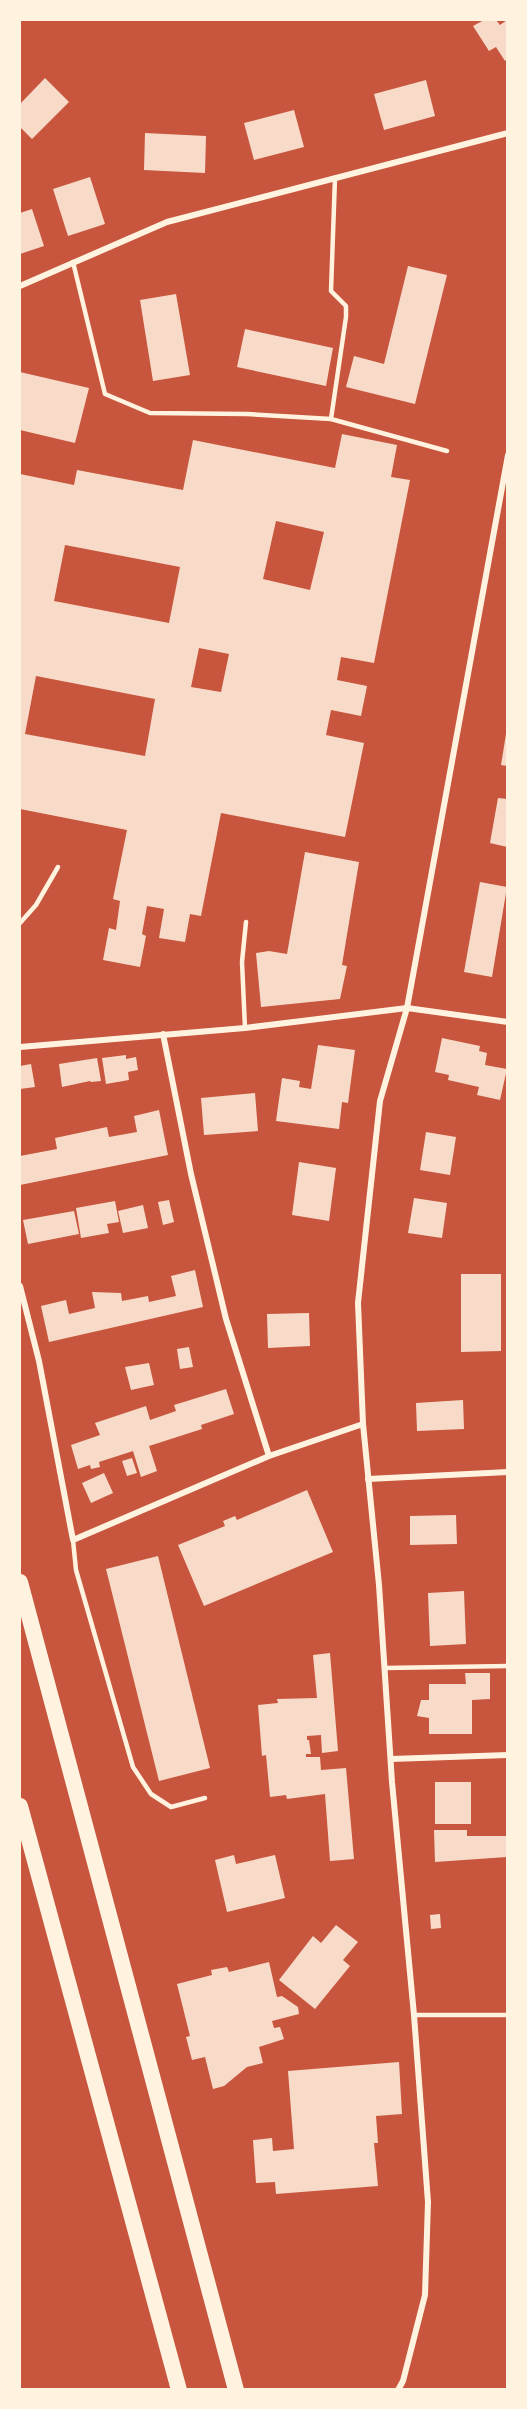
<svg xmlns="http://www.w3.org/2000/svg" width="527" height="2409" font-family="'Golos Text',sans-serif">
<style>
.building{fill:#f7dbc8;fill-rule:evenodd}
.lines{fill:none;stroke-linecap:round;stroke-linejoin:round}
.service{stroke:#fff3e0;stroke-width:4.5}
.minor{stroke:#fff3e0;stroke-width:6}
.trunk{stroke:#fff3e0;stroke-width:16}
</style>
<rect width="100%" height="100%" fill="#c8553d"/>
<g class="building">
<path d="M484,20H496L500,25L507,20V59L505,61L496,47L489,51L473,26Z"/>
<path d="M45,78L69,102L32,139L20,127V104Z"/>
<path d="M426,80L435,116L384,130L374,94Z"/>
<path d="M294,110L304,147L254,160L244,123Z"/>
<path d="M145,133L206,136L205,173L144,170Z"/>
<path d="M90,177L105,224L68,236L53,189Z"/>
<path d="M32,209L44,246L20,254V213Z"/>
<path d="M408,266L447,275L415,404L346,387L354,356L384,364Z"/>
<path d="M176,294L190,375L153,381L140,300Z"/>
<path d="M245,329L333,348L326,386L237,367Z"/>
<path d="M20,372L89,388L75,443L20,430Z"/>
<path d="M342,434L397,445L391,477L410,480L374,663L341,657L337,680L367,686L361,716L331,710L326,735L364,743L345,837L221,813L201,916L190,914L185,942L159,938L164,909L147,906L142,934L146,936L140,967L103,960L109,928L116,930L120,901L113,899L127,830L20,809V474L74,485L77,470L183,490L193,440L335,468ZM276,521L324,532L310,590L263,579ZM65,545L180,567L169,623L54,601ZM199,648L229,654L221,692L191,687ZM36,676L155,699L145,756L25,734Z"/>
<path d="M506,734H507V766L501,765Z"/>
<path d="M498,798L507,799V847L490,843Z"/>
<path d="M305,852L359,862L342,965L347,966L340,999L261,1007L256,953L269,951L287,954Z"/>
<path d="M480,882L507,887L492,977L464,972Z"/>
<path d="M442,1038L480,1046L479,1051L487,1053L485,1065L507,1069L500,1100L477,1095L479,1087L448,1080L449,1075L435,1072Z"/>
<path d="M318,1045L355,1050L348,1103L342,1102L339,1129L276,1121L282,1078L300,1081L299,1087L311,1089Z"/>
<path d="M126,1055V1059L136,1057L138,1070L128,1072L129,1080L106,1084L102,1058Z"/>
<path d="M97,1058L101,1081L91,1082L90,1081L62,1087L59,1064Z"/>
<path d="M31,1064L35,1087L20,1089V1066Z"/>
<path d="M255,1093L258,1131L204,1135L201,1098Z"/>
<path d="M159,1110L168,1155L20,1185V1156L57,1149L55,1138L107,1127L109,1137L137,1132L134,1116Z"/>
<path d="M426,1132L456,1137L450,1175L420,1170Z"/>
<path d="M299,1162L336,1168L329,1221L292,1215Z"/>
<path d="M414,1198L447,1203L442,1238L408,1233Z"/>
<path d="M169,1200L174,1222L163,1225L158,1202Z"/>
<path d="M115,1201L119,1222L107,1224L109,1233L81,1238L76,1208Z"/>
<path d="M143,1205L148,1228L123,1233L118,1211Z"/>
<path d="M74,1211L79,1234L28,1244L23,1220Z"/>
<path d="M195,1270L203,1307L49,1342L41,1306L66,1300L69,1314L95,1308L92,1292L121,1293L122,1301L148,1296L149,1302L176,1296L171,1276Z"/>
<path d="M461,1274H501V1351L461,1352Z"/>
<path d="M309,1313L310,1346L268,1348L267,1314Z"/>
<path d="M189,1347L193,1367L180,1369L177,1349Z"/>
<path d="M149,1363L154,1385L131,1390L125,1367Z"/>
<path d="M226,1389L234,1414L201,1425L202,1429L149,1446L157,1471L141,1477L133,1451L99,1462L100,1467L91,1469L90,1465L78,1469L71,1445L100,1435L95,1423L146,1406L150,1420L176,1411L174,1405Z"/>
<path d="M463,1400L464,1429L417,1431L416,1403Z"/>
<path d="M132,1458L137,1473L127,1476L122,1461Z"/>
<path d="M104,1473L113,1493L91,1503L82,1483Z"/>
<path d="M307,1490L333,1552L204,1606L178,1545L225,1526L223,1521L235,1516L237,1520Z"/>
<path d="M456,1515L457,1544L410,1545V1516Z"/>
<path d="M158,1556L210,1768L159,1781L106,1569Z"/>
<path d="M464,1591L466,1644L430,1646L428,1593Z"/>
<path d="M330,1653L338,1751L322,1753L321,1735L307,1736V1740H309L311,1754H306V1757H320L321,1770L346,1768L354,1859L330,1861L325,1794L287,1799L286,1795L270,1797L266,1755L262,1756L258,1705L278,1703L277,1699L317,1698L313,1655Z"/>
<path d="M465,1673H490V1699L472,1700V1734H429V1718L417,1716L421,1700H429V1684H466Z"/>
<rect x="435" y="1782" width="36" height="42"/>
<path d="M434,1830H467V1836H507V1857L435,1862Z"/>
<path d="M234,1855L236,1864L275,1855L285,1898L227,1912L215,1860Z"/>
<path d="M440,1914L441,1928L431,1929L430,1915Z"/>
<path d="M336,1925L358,1942L343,1960L350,1966L315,2009L279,1980L313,1936L321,1943Z"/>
<path d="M269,1962L277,1997L282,1996L298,2007L299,2014L272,2021L274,2028L280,2027L284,2039L259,2047L263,2063L247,2067L224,2086L213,2089L205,2057L192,2060L186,2037L190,2036L177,1984L212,1975L211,1970L227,1967L229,1972Z"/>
<path d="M399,2062L402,2114L376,2116L378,2143H374L378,2186L276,2194L275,2182L256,2183L253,2140L272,2138L273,2151L294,2149L288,2071Z"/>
</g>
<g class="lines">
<g class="service">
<path d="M335,178L331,291L346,306V317L331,419L447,451"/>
<path d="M73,262L105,394L150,413L247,414L331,419"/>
<path d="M20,923L36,905L58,867"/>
<path d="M245,1028L242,962L246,922"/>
<path d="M73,1540L76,1570L133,1767L151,1794L171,1807L205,1798"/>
<path d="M385,1668L508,1666"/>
<path d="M414,2015H508"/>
</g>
<g class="minor">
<path d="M20,286L167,222L508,133"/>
<path d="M163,1034L191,1174L226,1319L269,1456"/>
<path d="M20,1047L245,1028L407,1008L508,1022"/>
<path d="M20,1286L39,1361L73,1540L269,1456L363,1424"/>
<path d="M368,1479L508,1472"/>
<path d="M391,1759L508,1755"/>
<path d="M398,2390L403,2381L425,2295L428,2202L414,2015L392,1782L379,1585L363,1424L358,1303L380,1101L407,1008L508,455"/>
</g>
<g class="trunk">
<path d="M20,1582L236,2390"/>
<path d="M20,1806L179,2390"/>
</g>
</g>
<rect width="527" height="2409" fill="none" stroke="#fff3e0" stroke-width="42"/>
</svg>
